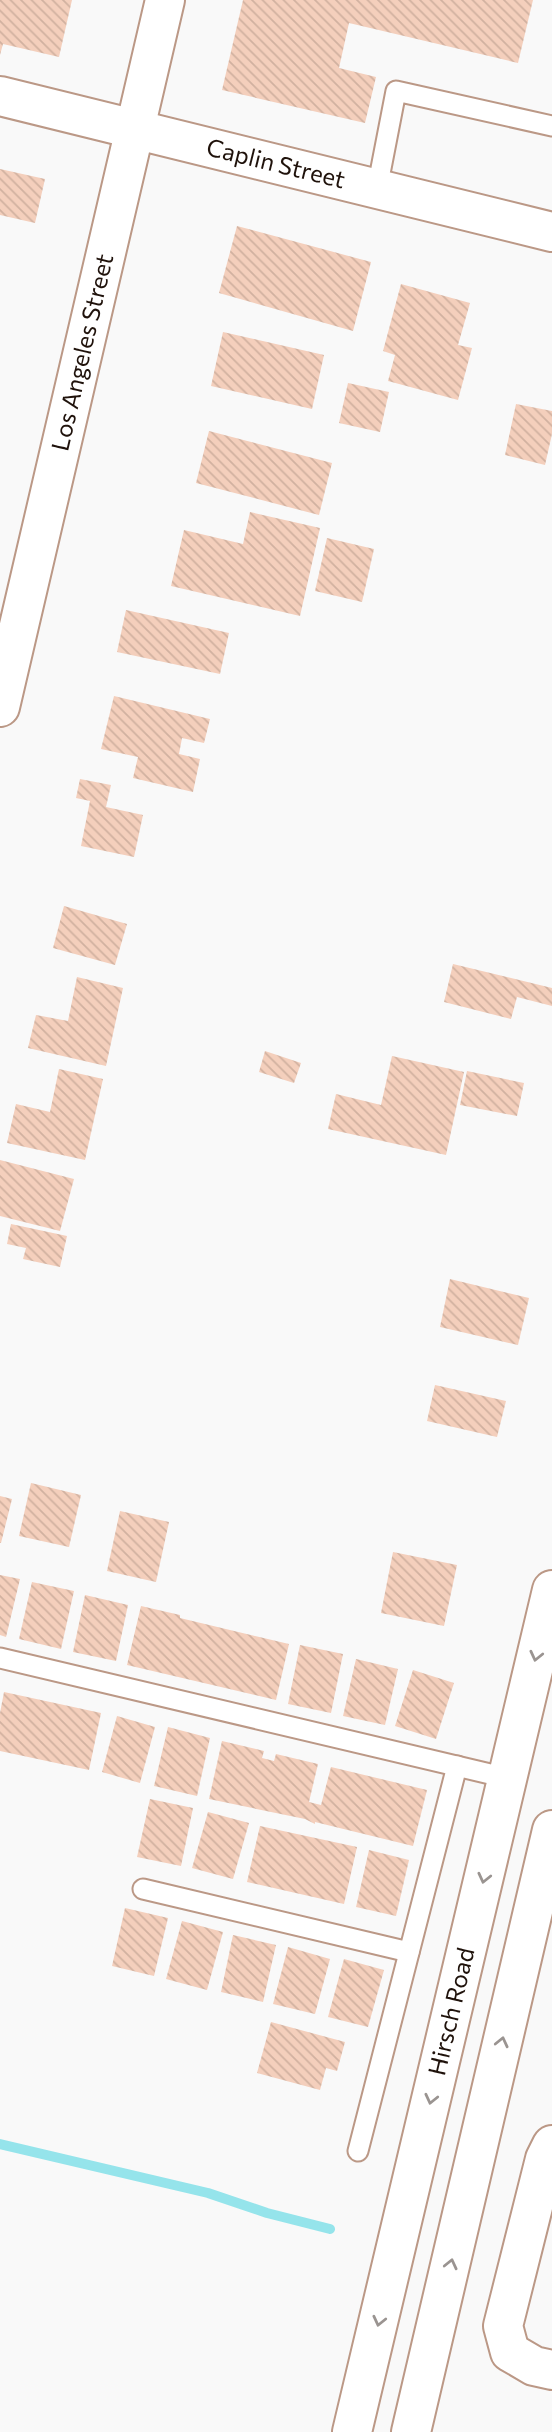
<svg xmlns="http://www.w3.org/2000/svg" width="552" height="2432" font-family="Commissioner,sans-serif">
<style>
.lines{fill:none;stroke-linecap:round;stroke-linejoin:round}
.stream{stroke:#95e4eb;stroke-width:10}
.building{fill:url(#building-back-hatch)}
.lane-casing{stroke:#bb9886;stroke-width:23}
.street-casing{stroke:#bb9886;stroke-width:42}
.secondary-casing{stroke:#bb9886;stroke-width:42}
.lane{stroke:#fff;stroke-width:19}
.street{stroke:#fff;stroke-width:38}
.secondary{stroke:#fff;stroke-width:38}
.oneway{stroke:#9a9491}
.labels{text-anchor:middle;stroke-width:6;stroke-linejoin:round;paint-order:stroke}
.street-label{font-size:24px;fill:#1f120b;stroke:#fff}
</style>
<defs>
<pattern id="building-back-hatch" width="6" height="6" patternUnits="userSpaceOnUse" patternTransform="scale(1.75)"><rect width="6" height="6" fill="#f4cfbc"/><path d="M-1 5l2 2M0 0l6 6M5-1l2 2" fill="none" stroke="#d1b1a0"/></pattern>
</defs>
<rect width="100%" height="100%" fill="#f9f9f9"/>
<g class="lines">
<path class="stream" d="M0,2144L208,2193L267,2213L330,2229"/>
</g>
<g class="building">
<path d="M0,0H72L59,57L3,44L0,55Z"/>
<path d="M243,0H533L518,63L349,23L339,68L376,77L365,123L222,90Z"/>
<path d="M0,169L45,179L35,223L0,215Z"/>
<path d="M237,226L371,262L353,331L219,293Z"/>
<path d="M401,284L470,303L458,345L472,348L458,400L388,381L395,355L383,351Z"/>
<path d="M223,332L324,355L312,409L211,386Z"/>
<path d="M348,383L389,392L380,432L339,423Z"/>
<path d="M516,404L552,411V434L545,465L505,455Z"/>
<path d="M209,431L332,463L319,515L196,483Z"/>
<path d="M250,512L320,528L300,616L171,586L184,530L243,544Z"/>
<path d="M327,538L374,549L362,602L315,591Z"/>
<path d="M126,610L229,633L220,674L117,652Z"/>
<path d="M114,696L210,719L204,743L182,738L179,754L200,759L193,792L133,778L138,757L101,749Z"/>
<path d="M80,779L111,785L106,807L143,815L134,857L81,846L90,801L76,798Z"/>
<path d="M64,906L127,924L115,965L53,948Z"/>
<path d="M453,964L552,988V1006L517,997L511,1019L444,1002Z"/>
<path d="M77,977L123,988L106,1066L28,1048L36,1015L68,1021Z"/>
<path d="M265,1051L301,1063L294,1083L259,1072Z"/>
<path d="M392,1056L464,1072L446,1155L328,1129L336,1094L381,1105Z"/>
<path d="M59,1069L103,1079L85,1160L7,1143L16,1104L50,1112Z"/>
<path d="M467,1071L524,1083L517,1116L460,1105Z"/>
<path d="M0,1160L74,1179L60,1231L0,1216Z"/>
<path d="M11,1224L67,1236L60,1267L23,1259L26,1248L7,1244Z"/>
<path d="M450,1279L529,1298L518,1345L440,1327Z"/>
<path d="M435,1385L506,1401L497,1437L427,1421Z"/>
<path d="M31,1483L81,1495L69,1547L19,1536Z"/>
<path d="M0,1496L12,1499L1,1543H0Z"/>
<path d="M120,1511L169,1522L156,1582L107,1571Z"/>
<path d="M393,1552L457,1565L444,1626L381,1613Z"/>
<path d="M0,1575L20,1579L6,1637L0,1635Z"/>
<path d="M32,1582L74,1591L61,1649L19,1639Z"/>
<path d="M85,1595L128,1605L116,1661L73,1652Z"/>
<path d="M141,1606L180,1615V1618L289,1644L276,1700L127,1665Z"/>
<path d="M300,1645L343,1654L331,1713L288,1704Z"/>
<path d="M356,1659L398,1669L385,1725L343,1716Z"/>
<path d="M413,1670L454,1683L436,1739L395,1726Z"/>
<path d="M4,1692L101,1713L89,1770L0,1751V1713Z"/>
<path d="M117,1716L155,1727L140,1783L102,1772Z"/>
<path d="M168,1727L210,1738L197,1796L154,1786Z"/>
<path d="M222,1741L264,1751L262,1758L274,1761L276,1754L318,1764L309,1802L321,1805L331,1767L427,1790L413,1846L315,1822V1824L305,1819L209,1799Z"/>
<path d="M150,1799L193,1808L181,1866L137,1857Z"/>
<path d="M208,1812L249,1823L233,1879L192,1868Z"/>
<path d="M260,1826L357,1847L344,1904L247,1882Z"/>
<path d="M369,1850L409,1860L396,1916L356,1907Z"/>
<path d="M125,1908L168,1918L154,1976L112,1966Z"/>
<path d="M182,1921L223,1932L207,1990L166,1979Z"/>
<path d="M233,1935L276,1945L263,2002L221,1992Z"/>
<path d="M288,1947L330,1959L315,2014L273,2004Z"/>
<path d="M344,1959L384,1970L368,2027L328,2017Z"/>
<path d="M271,2022L345,2042L337,2071L326,2068L320,2090L257,2073Z"/>
</g>
<g class="lines">
<defs>
<g id="lane">
<path d="M377,189L396,91L552,126"/>
<path d="M0,1658L507,1778"/>
<path d="M143,1889L409,1952"/>
<path d="M358,2151L457,1766"/>
</g>
<g id="street">
<path id="s1" d="M0,96L552,232"/>
<path id="s2" d="M0,707L165,0"/>
<path d="M552,2145L545,2159L503,2326L510,2352L534,2366L552,2370"/>
</g>
<g id="secondary">
<path id="s3" d="M352,2432L552,1590"/>
<path d="M411,2432L552,1830"/>
</g>
</defs>
<use href="#lane" class="lane-casing"/>
<use href="#street" class="street-casing"/>
<use href="#secondary" class="secondary-casing"/>
<use href="#lane" class="lane"/>
<use href="#street" class="street"/>
<use href="#secondary" class="secondary"/>
</g>
<defs><path id="oneway-chevron" d="M-2-3.5L2.5 0L-2 3.5" fill="none" stroke-width="1.6" stroke-linecap="round" stroke-linejoin="round" transform="scale(1.75)"/></defs>
<g class="oneway">
<use href="#oneway-chevron" transform="translate(536 1656) rotate(103)"/>
<use href="#oneway-chevron" transform="translate(484 1878) rotate(103)"/>
<use href="#oneway-chevron" transform="translate(502 2042) rotate(-77)"/>
<use href="#oneway-chevron" transform="translate(431 2099) rotate(103)"/>
<use href="#oneway-chevron" transform="translate(451 2264) rotate(-77)"/>
<use href="#oneway-chevron" transform="translate(379 2321) rotate(103)"/>
</g>
<g class="labels">
<g class="street-label">
<text dy="8" stroke="none"><textPath href="#s1" startOffset="284">Caplin Street</textPath></text>
<text dy="8" stroke="none"><textPath href="#s2" startOffset="364">Los Angeles Street</textPath></text>
<text dy="8" stroke="none"><textPath href="#s3" startOffset="432">Hirsch Road</textPath></text>
</g>
</g>
</svg>
